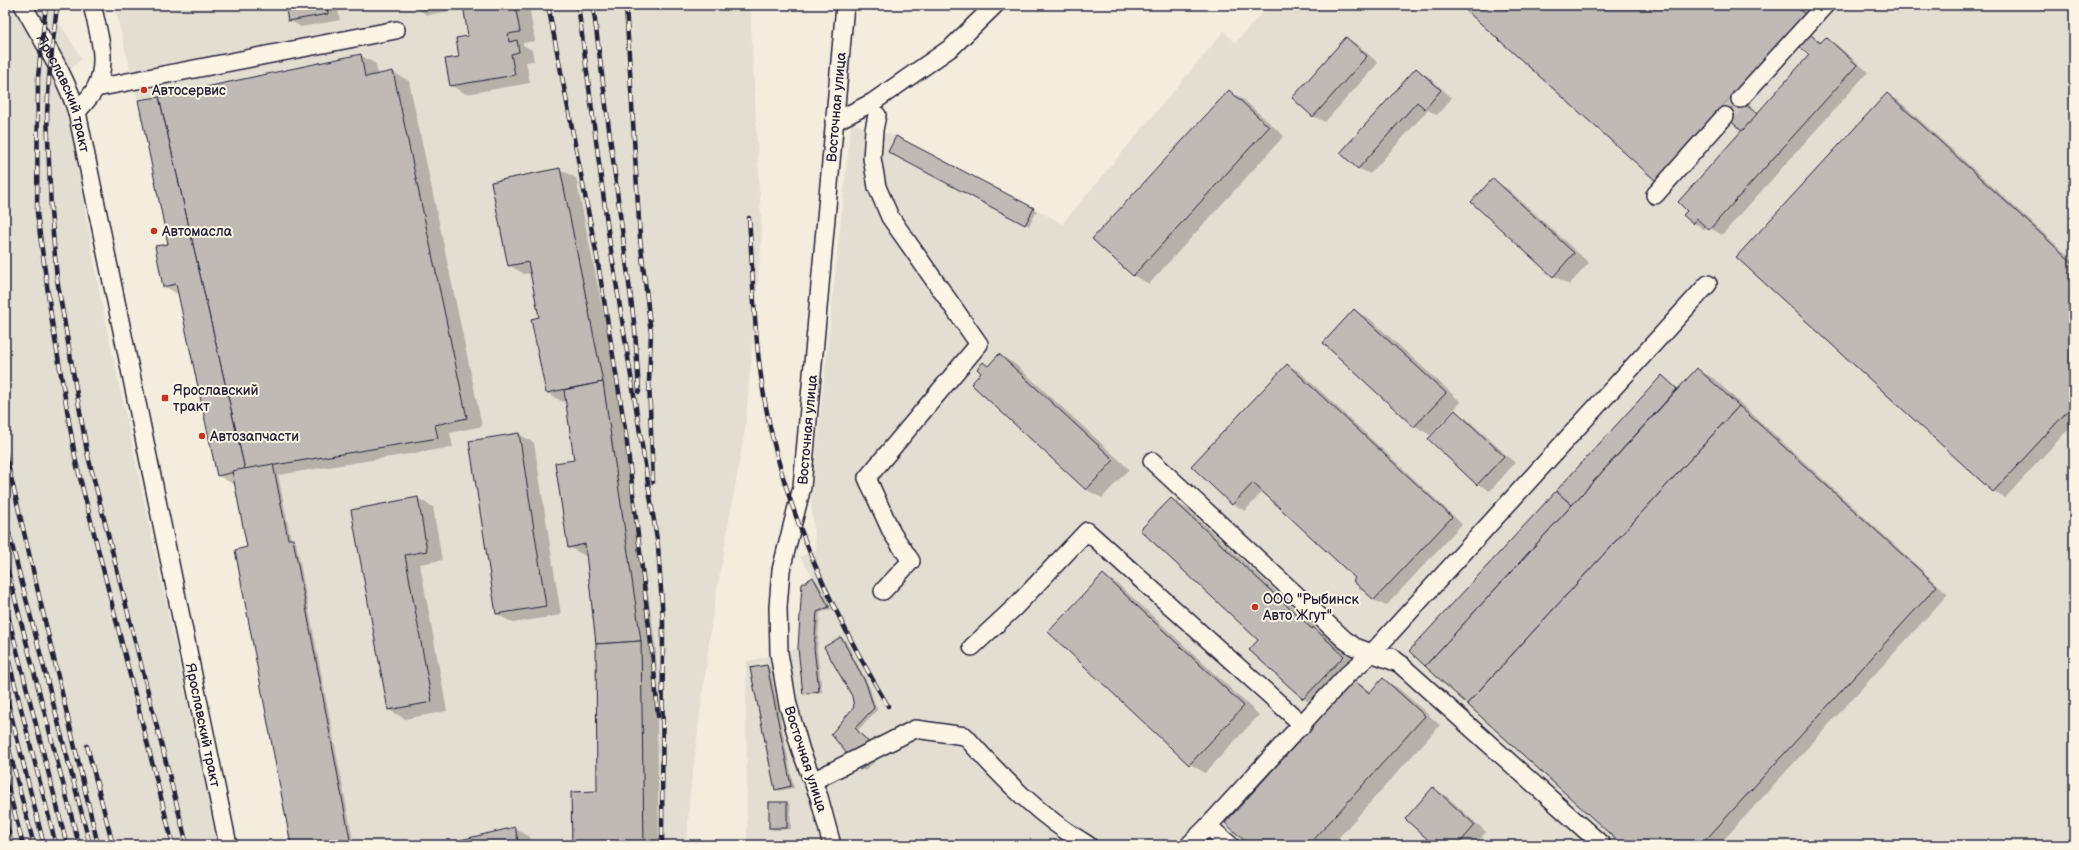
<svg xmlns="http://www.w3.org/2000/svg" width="2079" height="850" font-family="'Balsamiq Sans',sans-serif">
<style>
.built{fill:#e3ded2}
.shadow{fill:#0003}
.building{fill:#bfbab6;stroke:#22223b}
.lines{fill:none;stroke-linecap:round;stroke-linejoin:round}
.minor-tunnel{stroke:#c9c4bd;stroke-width:17;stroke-dasharray:17 8;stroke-linecap:butt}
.minor-casing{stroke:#22223b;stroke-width:20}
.minor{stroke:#fcf5e5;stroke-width:17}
.rail-casing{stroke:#22223b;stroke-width:4.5}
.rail{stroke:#fcf5e5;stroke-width:3;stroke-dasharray:9;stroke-linecap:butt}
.poi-dot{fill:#c8321e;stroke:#fcf5e5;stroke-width:1.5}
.labels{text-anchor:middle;stroke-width:4;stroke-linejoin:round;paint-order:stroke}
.poi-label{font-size:14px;fill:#22223b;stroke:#fcf5e5;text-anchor:start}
.street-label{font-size:14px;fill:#22223b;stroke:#fcf5e5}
</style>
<rect width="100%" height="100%" fill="#f3edde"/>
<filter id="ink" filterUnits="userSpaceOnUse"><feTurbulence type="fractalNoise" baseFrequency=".025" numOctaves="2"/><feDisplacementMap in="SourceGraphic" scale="8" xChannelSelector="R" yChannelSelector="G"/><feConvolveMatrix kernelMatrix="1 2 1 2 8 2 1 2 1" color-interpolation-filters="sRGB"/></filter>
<g filter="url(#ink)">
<g class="built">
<path d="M11,5H61L58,21L82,59L57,82L66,99L100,295L218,845H5V9Z"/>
<path d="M114,5H750L762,236L745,430L712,619L689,801L687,845H291L235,550L247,547L232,471L217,476L176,284L163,287L155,246L168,243L138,100Z"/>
<path d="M1269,5H2074V845H747L746,662L798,648L802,584L813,577L800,557L816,549L811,503L851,123L896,136L888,152L1025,225L1034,208L1062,224L1224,31L1235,43Z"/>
</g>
<g class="shadow">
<path d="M286,5H337L340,20L301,27L289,20Z"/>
<path d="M411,5H529L535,41L523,43V45L532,50L534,61L526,62L530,83L466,94L450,85L469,37L464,9L427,15Z"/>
<path d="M1462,5H1798L1816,21L1745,101L1759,113L1811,55L1810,35L1822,42L1826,38L1837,45L1868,72L1722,235L1707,226L1705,230L1693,223L1743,131L1729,118L1669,186L1657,180Z"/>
<path d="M1346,38L1358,45L1378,63L1325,122L1313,116Z"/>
<path d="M360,55L376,64L378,75L393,72L409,81L482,426L450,433L453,447L278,475L291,540L296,542L354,845H292L248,548L236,483L233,484L217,475L179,295L164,286L169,244L139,101Z"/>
<path d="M1416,69L1428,76L1452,98L1437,115L1428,110L1370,174L1358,168Z"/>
<path d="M1229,91L1244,100L1284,136L1149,284L1133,275Z"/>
<path d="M1887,94L1898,100L2074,261V423L2005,498L1993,492Z"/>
<path d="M897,137L1037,211L1029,226L889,152Z"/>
<path d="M560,169L576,178L619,391L656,650L659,845H573L598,792L597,644L587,556H585L569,547L575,461L567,401L563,402L547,393L540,318L531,273L524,274L509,265Z"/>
<path d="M1493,180L1508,189L1589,263L1569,285L1554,276Z"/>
<path d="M1355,311L1370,319L1461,402L1430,435L1415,426L1325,343Z"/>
<path d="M999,355L1015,364L1129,469L1102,498L1087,490L972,384L982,373L983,363L989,366Z"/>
<path d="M1287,365L1299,371L1462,524L1386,606L1374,600L1357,578L1263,491L1245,511L1233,504L1192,466Z"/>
<path d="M1697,369L1713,378L1948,594L1719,845H1624L1411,651L1662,376L1679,389Z"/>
<path d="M1455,412L1466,418L1515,463L1490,491L1478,484L1429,439Z"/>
<path d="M519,434L534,443L561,615L513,623L497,614Z"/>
<path d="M417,498L433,507L442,560L420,564L447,711L405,719L389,710L352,510Z"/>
<path d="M1171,499L1186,508L1320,632L1329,637L1359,665L1319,708L1304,699L1251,650L1260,640Z"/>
<path d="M1103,575L1118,584L1259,715L1205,773L1190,764Z"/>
<path d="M813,579L817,581L832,609L820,613L817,650L822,692L807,695L804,693Z"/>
<path d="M841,638L845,640L869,686L877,710L858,730L882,756L864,771L832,734L855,708Z"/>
<path d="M767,666L770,668L794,788L779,791L776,789Z"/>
<path d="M1383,679L1398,688L1440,725L1332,845H1250L1355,681L1372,692Z"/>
<path d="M1433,789L1445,795L1486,832L1475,845H1435Z"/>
<path d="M787,803L790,805L791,829L774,830L770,828Z"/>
<path d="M515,828L530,837L532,845H443Z"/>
<path d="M870,842L873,844L874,845H867Z"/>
</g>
<g class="building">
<path d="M285,5H327L328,14L288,21Z"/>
<path d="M463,5H515L520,32L508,34L509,42L517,40L519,52L511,54L515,75L450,86L445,59L459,57L456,38L468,36Z"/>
<path d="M1460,5H1795L1805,14L1656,181Z"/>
<path d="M1810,34L1820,43L1826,37L1857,65L1709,230L1697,219L1693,224L1683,215L1687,211L1678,202L1809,55L1799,46Z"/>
<path d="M1346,37L1367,56L1313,117L1292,98Z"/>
<path d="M361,54L365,77L393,71L467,418L435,425L438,438L245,470L159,97Z"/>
<path d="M1416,68L1441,90L1425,109L1417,102L1358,169L1340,153Z"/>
<path d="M1229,90L1269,127L1133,276L1092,239Z"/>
<path d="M1887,93L2074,264V404L1993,492L1736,257Z"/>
<path d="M1734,94L1757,114L1742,131L1719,111Z"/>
<path d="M159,97L245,470L217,476L176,284L163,287L155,246L168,244L138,100Z"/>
<path d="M896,136L1034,208L1025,225L888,152Z"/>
<path d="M560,168L603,382L546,393L531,319L539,317L528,262L508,266L491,182Z"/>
<path d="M1493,178L1574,253L1553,277L1471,202Z"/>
<path d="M1354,309L1446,393L1414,427L1323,343Z"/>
<path d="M999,354L1114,460L1086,490L971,384L981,373L977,369L983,362L988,366Z"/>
<path d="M1287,364L1452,517L1374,600L1353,581L1355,578L1253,483L1232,505L1191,466Z"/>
<path d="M1697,368L1739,406L1467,704L1425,666Z"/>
<path d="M1662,375L1677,389L1572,505L1556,491Z"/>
<path d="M603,382L641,641L596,644L585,544L568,548L555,463L574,460L564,390Z"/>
<path d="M1739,406L1937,586L1701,845H1684L1682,843L1680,845H1622L1467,704Z"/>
<path d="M1455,410L1504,456L1477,485L1428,439Z"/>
<path d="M519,433L546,606L496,614L469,441Z"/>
<path d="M273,464L288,539H293L351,845H291L235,550L247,547L232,471Z"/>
<path d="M1556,491L1572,505L1425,666L1409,651Z"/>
<path d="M418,497L427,551L405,555L432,702L388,710L351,510Z"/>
<path d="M1171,498L1312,629L1313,627L1344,656L1303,699L1249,650L1258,640L1140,530Z"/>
<path d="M1103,574L1244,706L1189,765L1048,632Z"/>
<path d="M813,577L829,607L817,612L814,648L819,691L803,694L798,648L802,584Z"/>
<path d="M841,637L866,683L874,708L855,728L880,754L860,770L831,734L854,707L852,696L824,647Z"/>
<path d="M641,641L644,845H572L571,792L597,791L596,644Z"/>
<path d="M767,665L791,786L775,790L750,668Z"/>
<path d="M1383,678L1425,716L1309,845H1249L1225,823L1354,680L1369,693Z"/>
<path d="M1433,787L1475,825L1458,845H1434L1405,819Z"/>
<rect x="769" y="802" width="18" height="26"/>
<path d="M515,827L519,845H439Z"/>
</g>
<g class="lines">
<path class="minor-tunnel" d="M1725,116L1740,99"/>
<defs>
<g id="minor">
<path id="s1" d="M23,5C42,40 65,74 77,112L228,845"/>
<path d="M96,88L396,30"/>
<path d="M1740,99L1825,5"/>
<path d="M77,112C83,104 92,96 96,87C109,62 98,31 92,5"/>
<path d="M877,115L874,130L872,158L877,187L890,217L979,344L867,478L892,533L911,561L883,591"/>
<path d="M834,122L873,102L952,47L995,5"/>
<path d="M1655,195L1725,116"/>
<path d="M1152,461L1345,640L1355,647L1401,664"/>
<path d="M972,647L1016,606L1087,531L1303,725"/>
<path d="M1392,657L1602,845"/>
<path d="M813,781L915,729L965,736C1001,777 1040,817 1088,845"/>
<path id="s2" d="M832,845L819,797L801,751L788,705L779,653L778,607L781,570L802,487L845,5"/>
<path d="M1189,845L1208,826"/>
<path d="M1230,845L1208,826L1347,675L1372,653L1708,284"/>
</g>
</defs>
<use href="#minor" class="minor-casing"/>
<use href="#minor" class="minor"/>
<defs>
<g id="rail">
<path d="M46,5L38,77L37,213L52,322L76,462L173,845"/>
<path d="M57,5L49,78L47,114L51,211L57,279L87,452L187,845"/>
<path d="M548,5L597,257L626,435L654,669L658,716"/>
<path d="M578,5L609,238L658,546L663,619L662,845"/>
<path d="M593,5L635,330L639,392"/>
<path d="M626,5L640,238L651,333L649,381L653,482"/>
<path d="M749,218C753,268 753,319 760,369C775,490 826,602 888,706"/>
<path d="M5,452L98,845"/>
<path d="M5,518L90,845"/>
<path d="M5,560L79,845"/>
<path d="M5,604L67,845"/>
<path d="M5,646L56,845"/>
<path d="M5,691L44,845"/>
<path d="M5,734L34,845"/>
<path d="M87,746L113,845"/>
<path d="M5,776L23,845"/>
<path d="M5,818L12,845"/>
</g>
</defs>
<use href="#rail" class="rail-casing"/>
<use href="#rail" class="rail"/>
</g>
</g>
<g class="poi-dot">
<circle cx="144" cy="90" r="4"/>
<circle cx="154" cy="231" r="4"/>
<rect x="161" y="394" width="8" height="8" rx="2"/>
<circle cx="202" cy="436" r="4"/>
<circle cx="1255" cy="607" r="4"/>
</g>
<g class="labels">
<g class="poi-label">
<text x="152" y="95">Автосервис</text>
<text x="162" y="236">Автомасла</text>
<text x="173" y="395">Ярославский<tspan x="173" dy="16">тракт</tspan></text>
<text x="210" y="441">Автозапчасти</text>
<text x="1263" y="604">ООО "Рыбинск<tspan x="1263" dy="16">Авто Жгут"</tspan></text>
</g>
<g class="street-label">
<text dy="5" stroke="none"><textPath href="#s1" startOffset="98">Ярославский тракт</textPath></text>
<text dy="5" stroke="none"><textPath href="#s2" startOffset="750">Восточная улица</textPath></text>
<text dy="5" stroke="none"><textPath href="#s2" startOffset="426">Восточная улица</textPath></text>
<text dy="5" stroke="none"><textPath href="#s1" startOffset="746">Ярославский тракт</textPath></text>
<text transform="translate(806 759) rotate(72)" y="5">Восточная улица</text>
</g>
</g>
<rect width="2079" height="850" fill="none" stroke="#fcf5e5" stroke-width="20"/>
<rect x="10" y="10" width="2059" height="830" fill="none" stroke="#22223b" stroke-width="1.5" filter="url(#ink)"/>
</svg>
